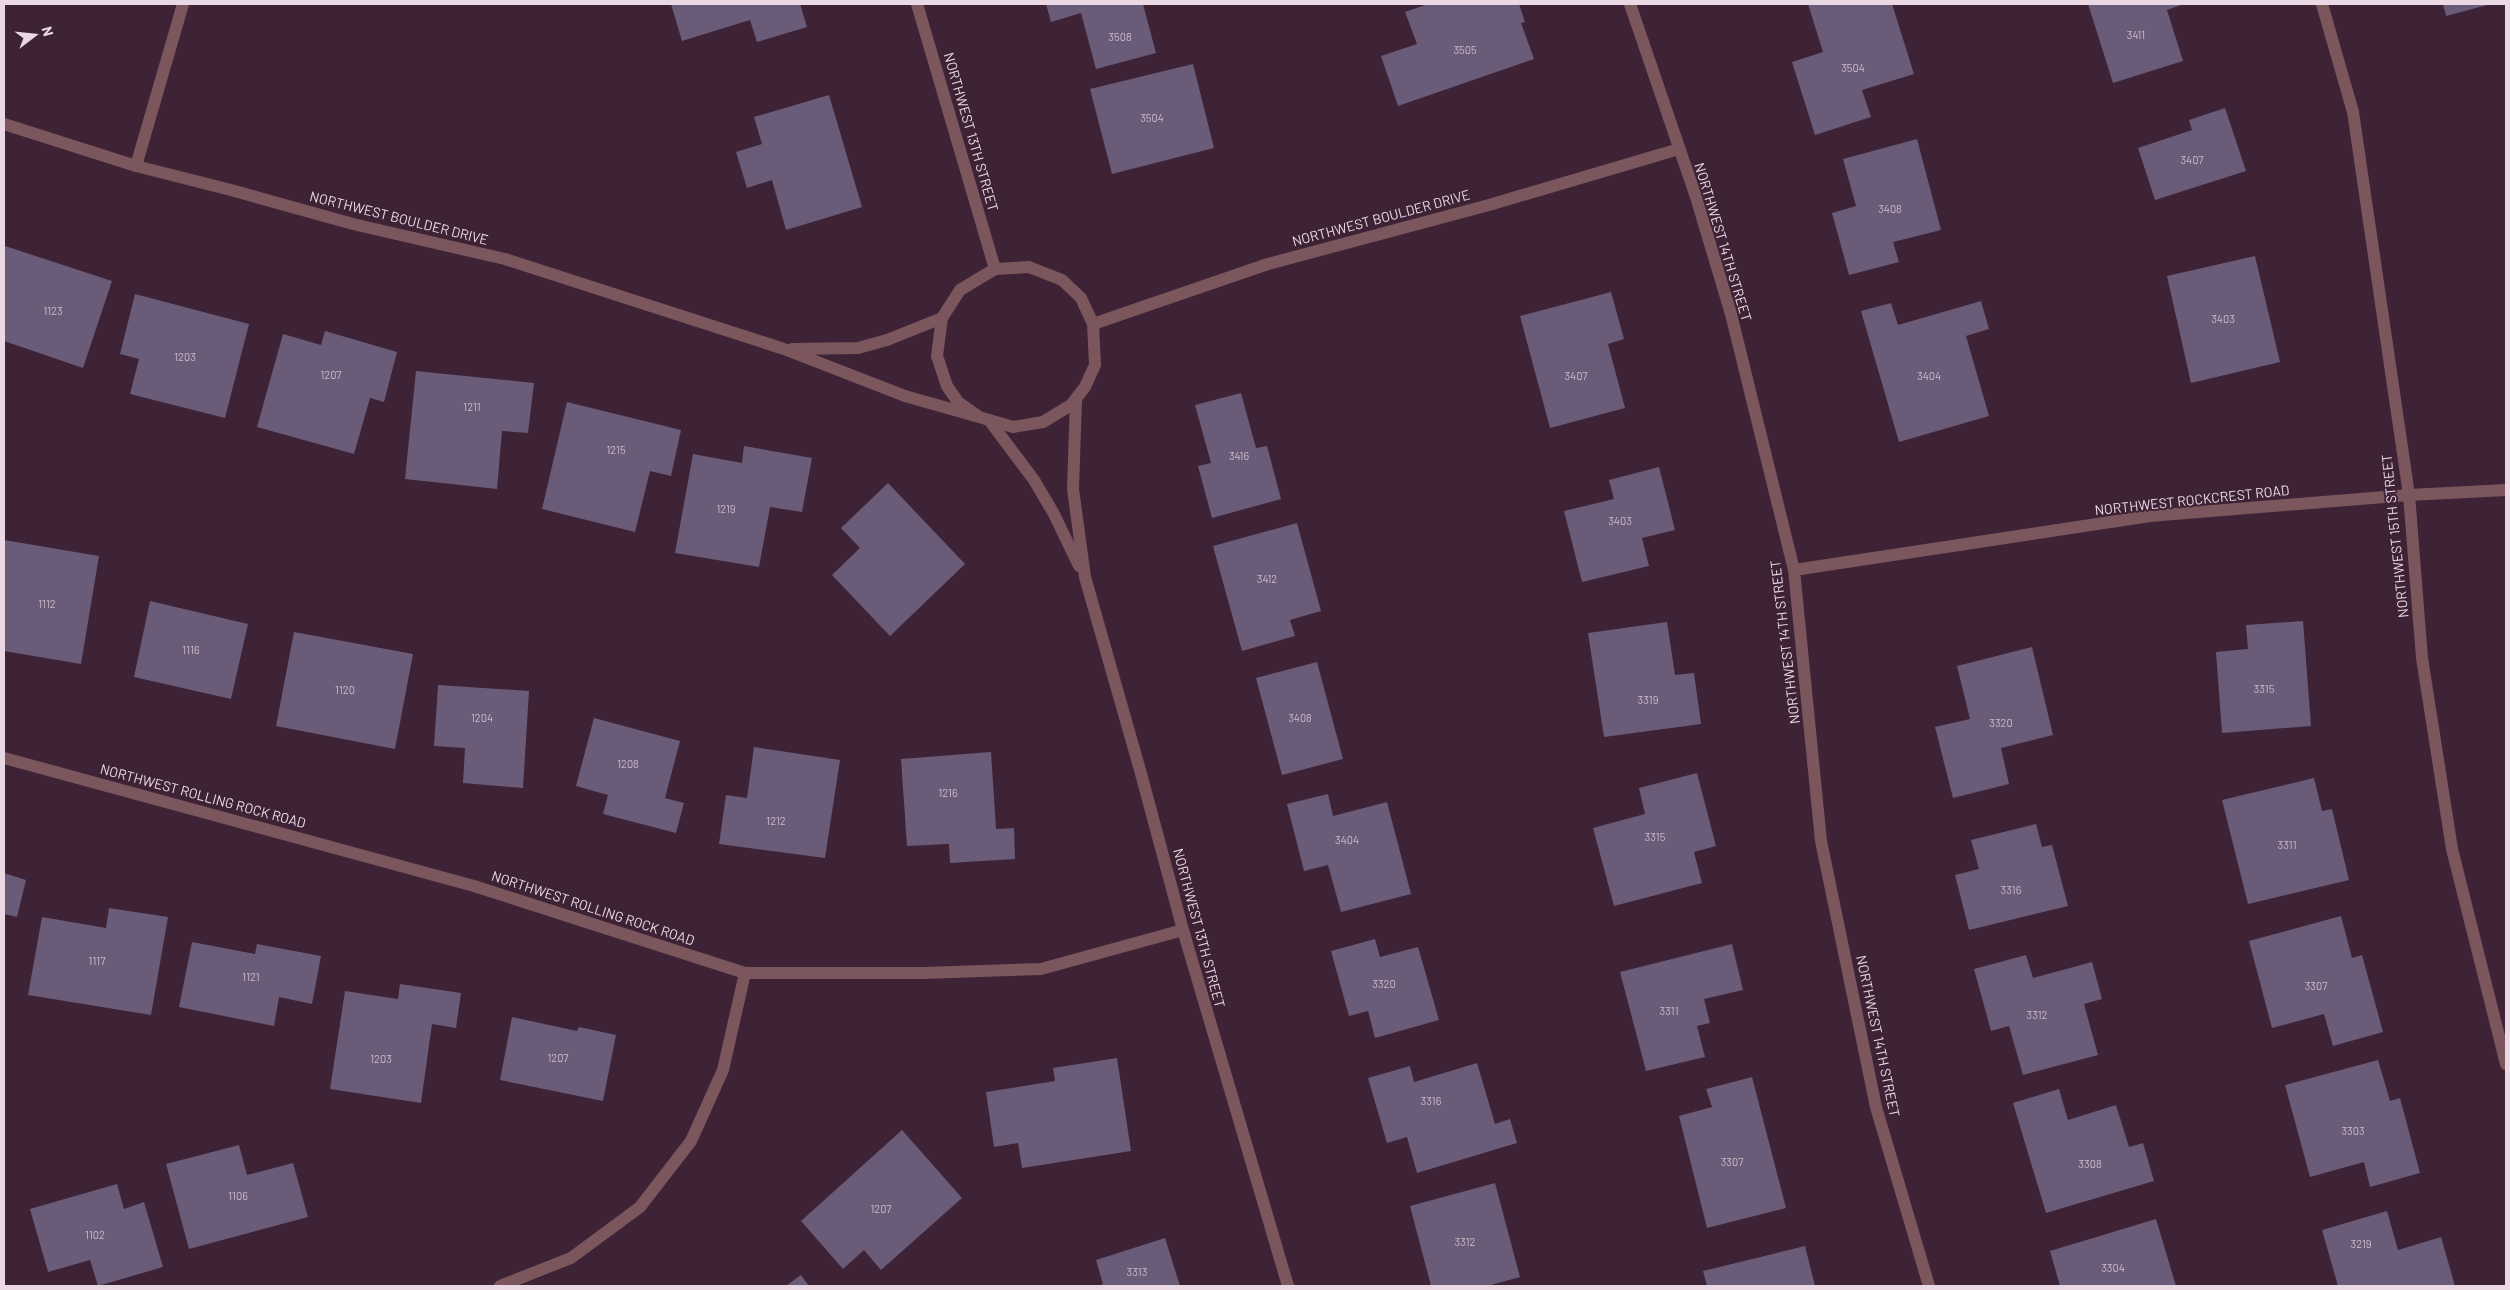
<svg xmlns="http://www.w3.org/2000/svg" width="2510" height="1290" font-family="Barlow,sans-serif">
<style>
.building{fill:#6a5b78}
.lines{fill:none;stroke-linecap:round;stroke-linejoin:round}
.street{stroke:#7c565d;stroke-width:12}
.labels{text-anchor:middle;stroke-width:4;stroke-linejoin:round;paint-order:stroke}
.number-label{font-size:11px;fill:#cabac9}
.street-label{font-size:14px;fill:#ead9e4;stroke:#3d2335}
</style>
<rect width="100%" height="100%" fill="#3d2335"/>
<g class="building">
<path d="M671,4H800L807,27L757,42L750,20L682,41Z"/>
<path d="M1046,4H1143L1156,53L1096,69L1081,13L1051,22Z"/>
<path d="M1428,4H1519L1525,22L1521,23L1534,59L1398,106L1381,56L1417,44L1405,12Z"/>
<path d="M1808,4H1892L1914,74L1862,90L1871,117L1815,135L1792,62L1823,52Z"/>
<path d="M2088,4H2184L2167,10L2183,61L2113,83Z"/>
<path d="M2443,4H2491L2446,16Z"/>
<path d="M1193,64L1214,148L1112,174L1090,89Z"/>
<path d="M829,95L862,207L786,230L772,180L747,188L736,152L762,144L754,117Z"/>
<path d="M2225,108L2246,171L2155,200L2138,148L2192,130L2189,120Z"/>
<path d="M1917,139L1941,230L1893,242L1899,262L1849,275L1832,213L1856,206L1843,159Z"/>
<path d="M5,246L112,281L83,368L4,341Z"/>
<path d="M2255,256L2280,362L2191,383L2167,276Z"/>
<path d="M1611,292L1624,339L1608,344L1625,408L1550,428L1520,316Z"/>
<path d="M135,294L249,324L225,418L130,394L139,359L120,354Z"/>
<path d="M1981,301L1989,329L1966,336L1989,416L1899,442L1861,311L1891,303L1898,325Z"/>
<path d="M325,331L397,352L384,402L370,398L354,454L257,427L283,334L321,345Z"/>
<path d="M416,371L534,383L528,433L502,431L497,489L405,479Z"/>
<path d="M1241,393L1256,448L1267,446L1281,499L1212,518L1198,466L1211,463L1195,405Z"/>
<path d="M567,402L681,430L671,476L650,471L635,532L542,509Z"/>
<path d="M744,446L812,458L802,512L770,507L759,567L675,553L693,454L742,463Z"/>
<path d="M1659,467L1675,530L1642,538L1649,566L1582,582L1564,511L1614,499L1609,480Z"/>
<path d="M888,483L965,564L890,636L832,575L860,548L841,528Z"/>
<path d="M1297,523L1321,611L1290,620L1295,636L1242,651L1213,546Z"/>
<path d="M4,540L99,556L81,664L4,651Z"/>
<path d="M150,601L248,624L231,699L134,677Z"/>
<path d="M2303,621L2311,726L2222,733L2216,652L2248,649L2246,625Z"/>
<path d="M1667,622L1675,675L1694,673L1701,724L1604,737L1588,633Z"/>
<path d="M294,632L413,654L395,749L276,726Z"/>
<path d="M2032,647L2053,735L2001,748L2009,784L1953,798L1935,727L1970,719L1957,666Z"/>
<path d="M1317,662L1343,759L1282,775L1256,678Z"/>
<path d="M438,685L529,691L523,788L463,783L465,748L434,746Z"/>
<path d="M594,718L680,741L665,798L684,803L676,833L603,814L608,795L576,786Z"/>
<path d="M754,747L840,760L825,858L719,844L726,795L747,798Z"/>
<path d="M991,752L996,829L1014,828L1015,859L950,863L949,844L907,846L901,759Z"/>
<path d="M1697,773L1716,846L1694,852L1702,883L1614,906L1593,828L1645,814L1639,788Z"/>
<path d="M2314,778L2322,811L2332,809L2349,880L2248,904L2222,800Z"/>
<path d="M1328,794L1333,816L1387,802L1411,894L1341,912L1328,865L1304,871L1287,804Z"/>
<path d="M2036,824L2042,847L2052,845L2068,906L1969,930L1955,875L1979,869L1971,840Z"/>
<path d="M4,873L26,880L17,917L4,914Z"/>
<path d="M109,908L168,917L151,1015L28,995L42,917L106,928Z"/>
<path d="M2341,916L2352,958L2362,955L2383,1032L2333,1046L2324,1014L2272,1028L2249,941Z"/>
<path d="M1375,939L1380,957L1418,947L1439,1020L1375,1038L1368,1011L1349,1016L1331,951Z"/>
<path d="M192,942L255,954L257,944L321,956L312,1004L279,997L274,1026L179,1007Z"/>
<path d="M1732,944L1743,990L1704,999L1710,1023L1697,1026L1705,1057L1646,1071L1620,972Z"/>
<path d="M2026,955L2033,978L2092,962L2102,999L2084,1004L2098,1055L2023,1075L2009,1026L1991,1031L1974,969Z"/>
<path d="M400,984L461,993L456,1028L432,1024L421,1103L330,1089L345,991L398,999Z"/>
<path d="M512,1017L577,1031L579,1027L616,1035L603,1101L500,1080Z"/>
<path d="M1117,1058L1131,1151L1022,1168L1018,1143L994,1147L986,1092L1055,1081L1053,1068Z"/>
<path d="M2378,1060L2390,1101L2400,1098L2420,1173L2370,1187L2364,1162L2310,1177L2285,1085Z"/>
<path d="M1477,1063L1495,1124L1510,1119L1517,1143L1417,1173L1407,1137L1387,1143L1368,1078L1410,1066L1414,1082Z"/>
<path d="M1752,1077L1786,1208L1707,1228L1679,1116L1712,1107L1706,1089Z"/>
<path d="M2059,1089L2068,1120L2116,1105L2129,1147L2143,1143L2154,1181L2046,1213L2013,1103Z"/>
<path d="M902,1130L962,1198L881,1270L864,1250L843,1269L801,1221Z"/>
<path d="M239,1145L247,1175L293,1163L308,1217L189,1249L166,1164Z"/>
<path d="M1495,1183L1520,1277L1487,1286H1431L1410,1206Z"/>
<path d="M117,1184L124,1209L144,1202L163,1267L98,1286L90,1260L48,1272L30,1209Z"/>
<path d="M2387,1211L2398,1250L2441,1237L2455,1286H2338L2322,1230Z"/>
<path d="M2156,1219L2176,1286H2060L2050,1251Z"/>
<path d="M1165,1238L1180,1286H1098L1103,1284L1096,1260Z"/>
<path d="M1805,1246L1815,1286H1707L1703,1271Z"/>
<path d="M801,1275L809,1286H786Z"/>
</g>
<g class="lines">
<g class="street">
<path d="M917,4L995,269"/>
<path d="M1630,4L1696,197L1731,314L1794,570L1821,841L1876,1107L1929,1286"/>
<path d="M2322,4L2353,112L2409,495L2422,658L2452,849L2506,1064"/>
<path d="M4,124L136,166L231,190L353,224L505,259L784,349L905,396L979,417L1013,427L1043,422L1071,405L1085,387L1095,365L1093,324L1081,298L1062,280L1029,267L995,269L960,290L942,318L937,356L947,386L958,402L979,417"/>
<path d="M136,166L183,4"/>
<path d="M1093,324L1268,264L1489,205L1679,149"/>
<path d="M792,349L858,348L887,340L942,318"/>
<path d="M1076,399L1073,489L1085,577L1140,770L1183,930L1288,1286"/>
<path d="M989,420L1034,480L1054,514L1079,566"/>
<path d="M1794,570L2150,516L2409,495L2506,490"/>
<path d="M4,758L474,886L745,973H924L1041,969L1183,930"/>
<path d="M500,1286L571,1258L640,1207L691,1141L723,1070L745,973"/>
</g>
</g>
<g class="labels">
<g class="number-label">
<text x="2136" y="39">3411</text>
<text x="1120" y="41">3508</text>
<text x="1465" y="54">3505</text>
<text x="1853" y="72">3504</text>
<text x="1152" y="122">3504</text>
<text x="2192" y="164">3407</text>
<text x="1890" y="213">3408</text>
<text x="53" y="315">1123</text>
<text x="2223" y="323">3403</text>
<text x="185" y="361">1203</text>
<text x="331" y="379">1207</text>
<text x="1576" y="380">3407</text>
<text x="1929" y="380">3404</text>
<text x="472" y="411">1211</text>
<text x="616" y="454">1215</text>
<text x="1239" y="460">3416</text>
<text x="726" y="513">1219</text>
<text x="1620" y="525">3403</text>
<text x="1267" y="583">3412</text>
<text x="47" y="608">1112</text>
<text x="191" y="654">1116</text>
<text x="2264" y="693">3315</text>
<text x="345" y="694">1120</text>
<text x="1648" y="704">3319</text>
<text x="482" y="722">1204</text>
<text x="1300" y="722">3408</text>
<text x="2001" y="727">3320</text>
<text x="628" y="768">1208</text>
<text x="948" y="797">1216</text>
<text x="776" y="825">1212</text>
<text x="1655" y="841">3315</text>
<text x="1347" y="844">3404</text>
<text x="2287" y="849">3311</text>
<text x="2011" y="894">3316</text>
<text x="97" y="965">1117</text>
<text x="251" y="981">1121</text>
<text x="1384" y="988">3320</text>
<text x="2316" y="990">3307</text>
<text x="1669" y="1015">3311</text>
<text x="2037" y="1019">3312</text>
<text x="558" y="1062">1207</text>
<text x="381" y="1063">1203</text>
<text x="1431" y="1105">3316</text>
<text x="2353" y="1135">3303</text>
<text x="1732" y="1166">3307</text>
<text x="2090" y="1168">3308</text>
<text x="238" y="1200">1106</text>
<text x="881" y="1213">1207</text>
<text x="95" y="1239">1102</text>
<text x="1465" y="1246">3312</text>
<text x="2361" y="1248">3219</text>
<text x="2113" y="1272">3304</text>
<text x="1137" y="1276">3313</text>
</g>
<g class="street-label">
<text transform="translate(971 132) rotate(74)" y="5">NORTHWEST 13TH STREET</text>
<text transform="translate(399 218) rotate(14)" y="5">NORTHWEST BOULDER DRIVE</text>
<text transform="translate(1381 218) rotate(-15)" y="5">NORTHWEST BOULDER DRIVE</text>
<text transform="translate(1723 242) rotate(73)" y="5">NORTHWEST 14TH STREET</text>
<text transform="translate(2192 500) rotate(-6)" y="5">NORTHWEST ROCKCREST ROAD</text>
<text transform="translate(2395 536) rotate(-96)" y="5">NORTHWEST 15TH STREET</text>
<text transform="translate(1785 642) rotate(-97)" y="5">NORTHWEST 14TH STREET</text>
<text transform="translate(203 796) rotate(15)" y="5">NORTHWEST ROLLING ROCK ROAD</text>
<text transform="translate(593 908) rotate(18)" y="5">NORTHWEST ROLLING ROCK ROAD</text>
<text transform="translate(1199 928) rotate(75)" y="5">NORTHWEST 13TH STREET</text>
<text transform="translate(1878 1036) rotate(78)" y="5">NORTHWEST 14TH STREET</text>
</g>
</g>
<rect width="2510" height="1290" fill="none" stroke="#ead9e4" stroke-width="10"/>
<g transform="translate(35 35) rotate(74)" stroke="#3d2335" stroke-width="4" paint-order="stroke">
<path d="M0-4L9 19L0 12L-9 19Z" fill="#ead9e4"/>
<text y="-8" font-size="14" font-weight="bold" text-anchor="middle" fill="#ead9e4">N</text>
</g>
</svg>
